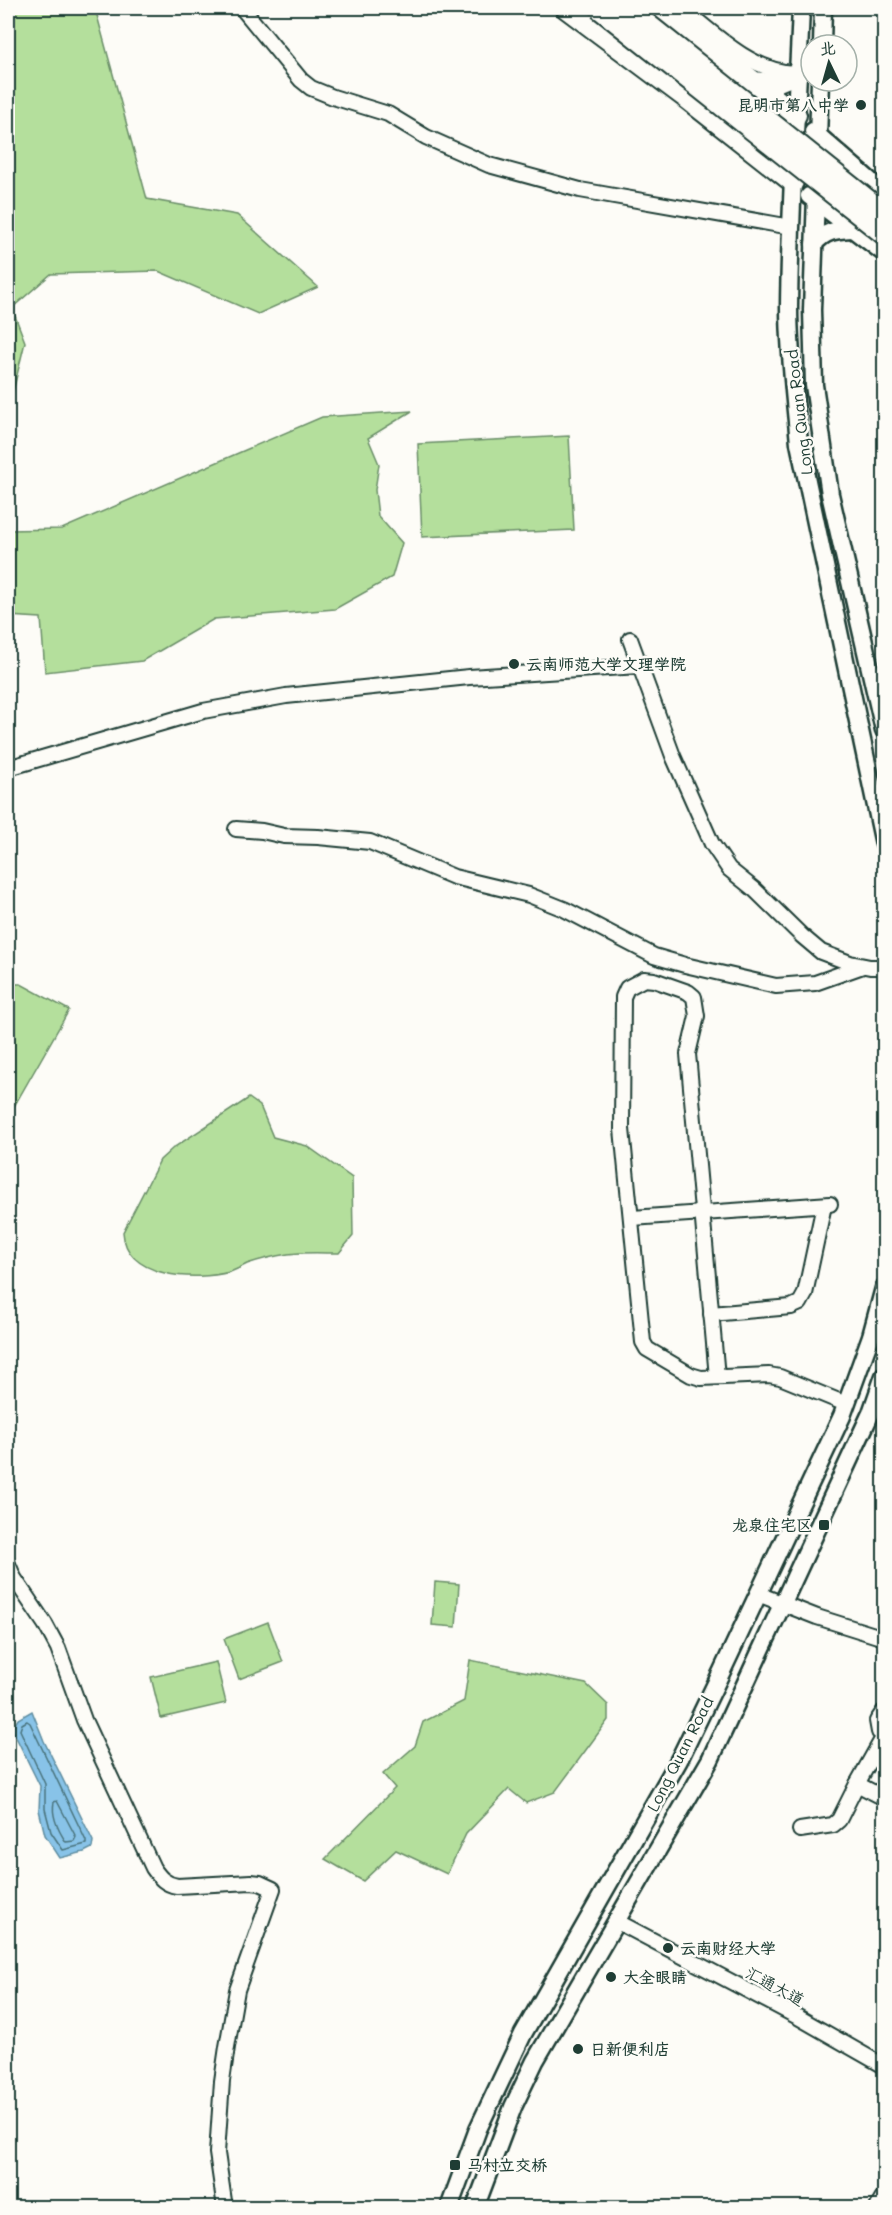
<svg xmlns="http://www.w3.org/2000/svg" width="892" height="2215" font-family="Mali,'LXGW WenKai TC',sans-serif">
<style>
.green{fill:#b4df9c;stroke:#6a8e68;stroke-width:1.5}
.water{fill:#88c3e8;stroke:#5e8da0;stroke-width:1.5}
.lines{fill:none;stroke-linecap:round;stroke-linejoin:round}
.shore{stroke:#49737c;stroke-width:1.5}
.minor-casing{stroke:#1f3d34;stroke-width:18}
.major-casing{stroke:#1f3d34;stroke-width:21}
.highway-casing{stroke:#1f3d34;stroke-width:24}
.minor{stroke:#fdfcf7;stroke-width:14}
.major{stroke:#fdfcf7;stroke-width:16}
.highway{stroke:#fdfcf7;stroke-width:20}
.highway-bridge-casing{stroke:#1f3d34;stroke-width:24;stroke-linecap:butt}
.highway-bridge{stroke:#fdfcf7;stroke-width:20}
.poi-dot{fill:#1f3d34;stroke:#fdfcf7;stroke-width:2}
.labels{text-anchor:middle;stroke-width:5;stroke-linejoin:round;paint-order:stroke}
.poi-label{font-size:16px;font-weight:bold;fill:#1f3d34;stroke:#fdfcf7;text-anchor:start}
.street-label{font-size:16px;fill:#1f3d34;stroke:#fdfcf7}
</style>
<rect width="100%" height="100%" fill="#fdfcf7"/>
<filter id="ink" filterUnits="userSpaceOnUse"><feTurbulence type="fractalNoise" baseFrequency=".0167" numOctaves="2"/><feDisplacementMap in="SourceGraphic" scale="12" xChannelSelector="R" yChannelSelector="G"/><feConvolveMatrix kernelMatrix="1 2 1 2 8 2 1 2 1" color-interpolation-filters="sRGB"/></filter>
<g filter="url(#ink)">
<g class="green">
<path d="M8,8H95L147,199L237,215L318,287L258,314L158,271L51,274L12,308L25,342L8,412Z"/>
<path d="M412,411L368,438L379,464L375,490L378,516L402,543L392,577L335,609L214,619L142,661L45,672L41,618L8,616V530L62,529L322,417Z"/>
<path d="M569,436L574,530L422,537L418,444Z"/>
<path d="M8,984H21L69,1010L8,1117Z"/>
<path d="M249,1098L260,1106L273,1137L307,1146L352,1178L353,1236L339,1253C322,1253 304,1252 288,1254C275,1256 259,1260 247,1264C241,1267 236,1270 230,1272C195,1281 126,1279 123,1232L160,1160L173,1148Z"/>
<path d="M435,1582L459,1584L456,1627L432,1625Z"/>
<path d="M268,1622L283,1662L239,1679L224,1639Z"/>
<path d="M470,1660L586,1684L608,1705V1720L555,1792L526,1803L509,1789L466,1834L447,1874L396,1850L363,1881L325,1859L395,1788L383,1774L415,1746L423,1722L464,1701Z"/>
<path d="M216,1662L226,1703L161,1718L151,1677Z"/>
</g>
<path class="water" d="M32,1711L44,1741L93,1841L92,1848L84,1852L60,1858L45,1835L39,1810L40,1786L12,1729L18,1719Z"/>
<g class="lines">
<g class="shore">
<path d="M27,1721L30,1723L86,1841V1844L63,1850L51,1832L45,1809V1784L20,1730L22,1724Z"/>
<path d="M57,1801L76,1837L74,1841L66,1842C58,1830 51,1816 54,1802Z"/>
</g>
<defs>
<g id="minor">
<path d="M242,8L301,80L311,88L333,97L388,114L426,137L489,165L580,190L791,227"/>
<path d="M682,8C714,34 751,71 794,73"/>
<path d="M630,639L673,756L712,844L729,869L755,890L802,936L821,952L850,963L870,967H884"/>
<path d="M8,768L203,711L286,696L469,677L639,666"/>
<path d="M236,829L262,831L284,836L318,837L370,842L454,877L529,895L564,909L654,956L685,965L776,986L815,983L863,966"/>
<path d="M632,1218L830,1204"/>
<path d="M711,1314L791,1307L800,1303L805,1294L824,1205"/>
<path d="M717,1377L688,1054L697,1016L694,997L688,992L654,980L644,979L627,988L623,997L622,1129L643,1342L647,1349L691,1375L701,1378L769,1375L780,1377L846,1404"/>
<path d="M8,1564L14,1578L45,1624L58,1648L84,1720L153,1868C160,1878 165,1884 177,1886L251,1882L260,1883L273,1889L237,1990L227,2047L222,2081L217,2153L225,2208"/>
<path d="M758,1594L817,1617L884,1638"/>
<path d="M884,1711L877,1721L879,1732L884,1736"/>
<path d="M857,1784L884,1798"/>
<path d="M800,1830L833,1825L839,1820L857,1784L884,1736"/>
<path d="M616,1921L798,2017L884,2066"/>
<path d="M877,2208L884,2196"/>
</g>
<g id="major">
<path d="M801,8C797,107 790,207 789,307C789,353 795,398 799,443L884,844"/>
<path d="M822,45L823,8"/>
<path d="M820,81L812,310L814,385L830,494L884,730"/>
<path d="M813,131L884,193"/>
<path d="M809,196L884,253"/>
<path d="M814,244C825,231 835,230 851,229"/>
<path d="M449,2208L478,2129L523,2034L679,1760L722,1671L842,1416L871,1336L884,1288"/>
<path d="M475,2208L513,2107L535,2061L710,1760L871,1413L884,1376"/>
</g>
<g id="highway">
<path d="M566,8L685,97L793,182"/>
<path d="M657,8L754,82L771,84L798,73"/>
<path d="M754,82L796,115"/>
</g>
</defs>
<use href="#minor" class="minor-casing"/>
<use href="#major" class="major-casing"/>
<use href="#highway" class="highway-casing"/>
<use href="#minor" class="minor"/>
<use href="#major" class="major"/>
<use href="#highway" class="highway"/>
<defs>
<g id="highway-bridge">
<path d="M599,8L884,234"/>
<path d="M627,8L884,213"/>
</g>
</defs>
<use href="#highway-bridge" class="highway-bridge-casing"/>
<use href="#highway-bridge" class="highway-bridge"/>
</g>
</g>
<g class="poi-dot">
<circle cx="861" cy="105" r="6"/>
<circle cx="514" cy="664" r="6"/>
<rect x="818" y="1519" width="12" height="12" rx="3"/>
<circle cx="668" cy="1948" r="6"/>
<circle cx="611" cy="1977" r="6"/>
<circle cx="578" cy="2049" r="6"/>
<rect x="449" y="2159" width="12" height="12" rx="3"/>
</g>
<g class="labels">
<g class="poi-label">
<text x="849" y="111" text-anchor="end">昆明市第八中学</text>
<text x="526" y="670">云南师范大学文理学院</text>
<text x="812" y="1531" text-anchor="end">龙泉住宅区</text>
<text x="680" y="1954">云南财经大学</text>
<text x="623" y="1983">大全眼睛</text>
<text x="590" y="2055">日新便利店</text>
<text x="467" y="2171">马村立交桥</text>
</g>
<g class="street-label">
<text transform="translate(799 412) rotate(-97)" y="6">Long Quan Road</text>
<text transform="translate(680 1754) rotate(-63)" y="6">Long Quan Road</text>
<text transform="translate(775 1986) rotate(28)" y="6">汇通大道</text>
</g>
</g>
<rect width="892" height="2215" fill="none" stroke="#fdfcf7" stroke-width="30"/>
<rect x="15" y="15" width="862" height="2185" fill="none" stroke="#1f3d34" stroke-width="2" filter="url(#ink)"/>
<g transform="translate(829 63) rotate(355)"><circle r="28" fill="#fdfcf7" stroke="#a4b0a9" stroke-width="1.5"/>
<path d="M0-4.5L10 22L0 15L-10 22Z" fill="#1f3d34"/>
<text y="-9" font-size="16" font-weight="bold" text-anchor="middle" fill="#1f3d34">北</text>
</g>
</svg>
